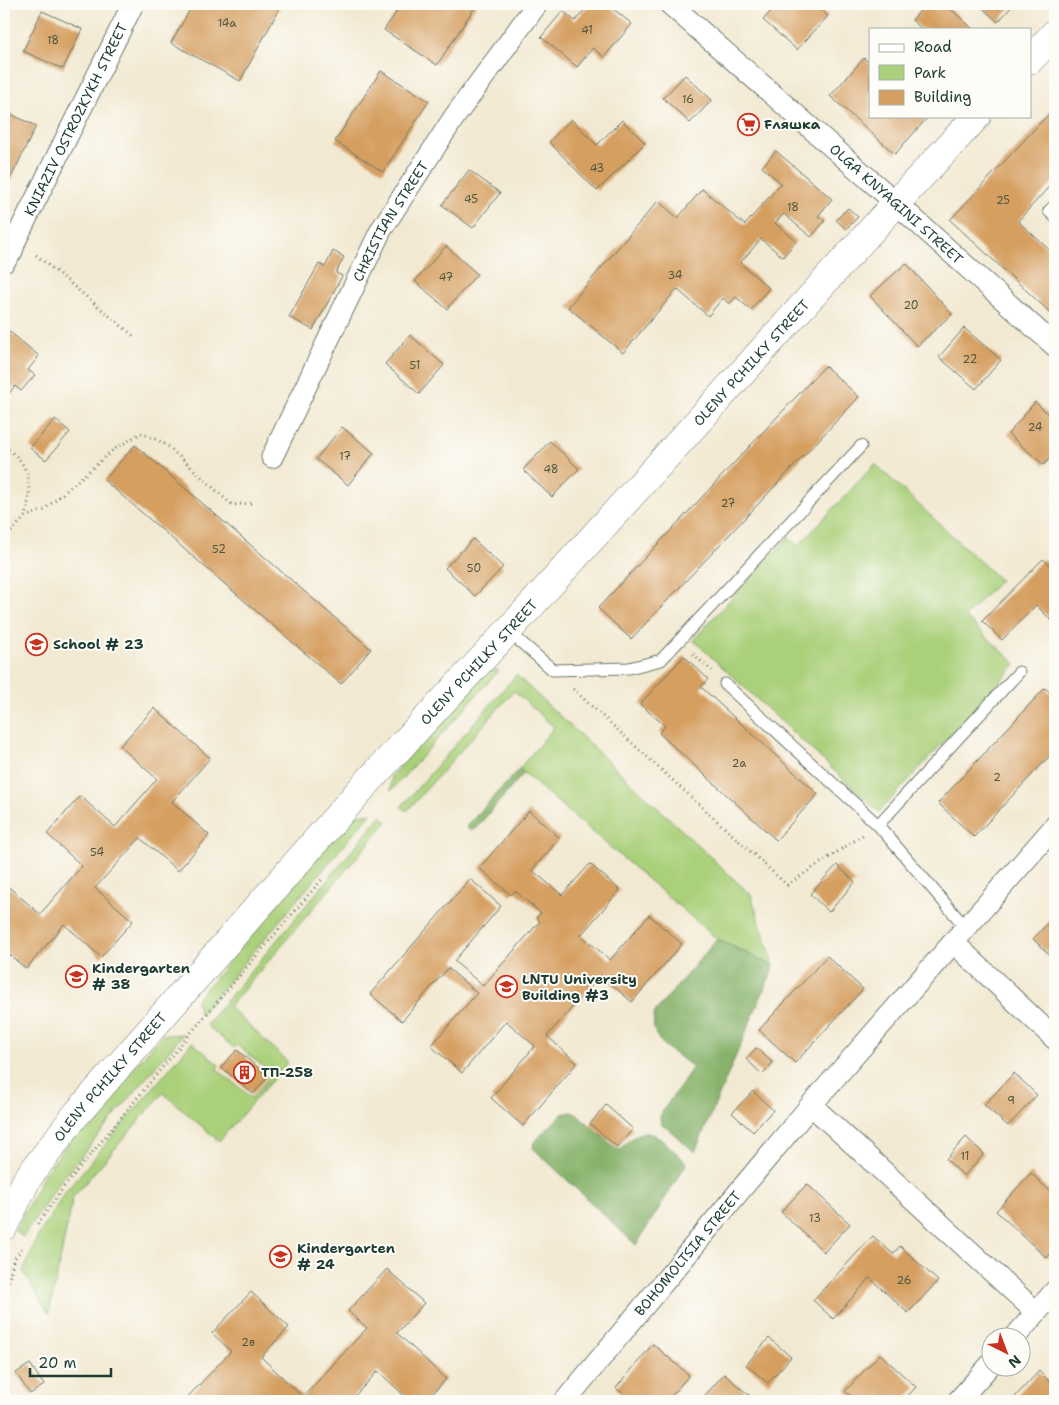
<svg xmlns="http://www.w3.org/2000/svg" width="1059" height="1405" font-family="'Shantell Sans',sans-serif">
<style>
.green{fill:#aad07a;stroke:#648657}
.forest{fill:#87b26a;stroke:#53784f}
.building{fill:#d59f61}
.lines{fill:none;stroke-linecap:round;stroke-linejoin:round}
.service-casing{stroke:#69796b;stroke-width:13}
.minor-casing{stroke:#69796b;stroke-width:23}
.tertiary-casing{stroke:#69796b;stroke-width:29}
.path{stroke:#69796b;stroke-width:3;stroke-dasharray:1 4;stroke-linecap:butt}
.service{stroke:#fff;stroke-width:11}
.minor{stroke:#fff;stroke-width:21}
.tertiary{stroke:#fff;stroke-width:28}
.labels{text-anchor:middle;stroke-width:4;stroke-linejoin:round;paint-order:stroke}
.number-label{font-size:11px;fill:#4c563f}
.street-label{font-size:14px;fill:#1f3d34;stroke:#fdfcf7}
.poi-label{font-size:14px;font-weight:bold;fill:#1f3d34;stroke:#fdfcf7;text-anchor:start}
</style>
<rect width="100%" height="100%" fill="#fdfcf7"/>
<filter id="ink" filterUnits="userSpaceOnUse"><feTurbulence type="fractalNoise" baseFrequency=".02" numOctaves="2"/><feDisplacementMap in="SourceGraphic" scale="10" xChannelSelector="R" yChannelSelector="G"/><feConvolveMatrix kernelMatrix="1 2 1 2 8 2 1 2 1" color-interpolation-filters="sRGB"/></filter>
<filter id="wash" filterUnits="userSpaceOnUse"><feTurbulence type="fractalNoise" baseFrequency=".0096" numOctaves="4" result="noise"/><feDisplacementMap in="SourceGraphic" scale="20" xChannelSelector="R" yChannelSelector="G"/><feGaussianBlur stdDeviation="1.12" result="paint"/><feColorMatrix in="noise" values="0 0 0 0 0 0 0 0 0 0 0 0 0 0 0 0 0 1.4 0 .05"/><feComposite in="paint" operator="in"/></filter>
<g filter="url(#wash)">
<rect width="100%" height="100%" fill="#f2e9d2"/>
<g class="green">
<path d="M875,464L1000,580L965,617L1016,664L879,812L693,640L788,537L798,546Z"/>
<path d="M499,670L391,791V776L485,671Z"/>
<path d="M516,675L751,895L774,966L717,939L519,769L554,727L514,691L407,811L401,807Z"/>
<path d="M371,813L200,1015L196,1000L353,816Z"/>
<path d="M381,816L387,822L229,1007L288,1062L219,1141L163,1093L73,1197L49,1314L23,1271L38,1236L66,1191L192,1042L219,1065L217,1069L252,1098L272,1074L237,1045L234,1048L206,1025Z"/>
<path d="M183,1034L58,1184L23,1237L15,1231L45,1173L69,1142L162,1035Z"/>
</g>
<g class="forest">
<path d="M519,769L524,773L476,828L471,830L468,829L467,826Z"/>
<path d="M717,939L774,966L695,1152L661,1123L660,1117L662,1112L693,1067C673,1051 647,1042 655,1012Z"/>
<path d="M571,1112L577,1114L618,1150C625,1145 633,1135 641,1133C655,1129 677,1154 687,1163L636,1245L533,1148L534,1142L562,1114Z"/>
</g>
<g id="blocks">
<g class="building">
<path d="M193,4H282L240,81L171,43Z"/>
<path d="M402,4H477L437,65L384,30Z"/>
<path d="M590,4H607L632,24L604,57L593,48L577,67L541,37L563,11L575,21Z"/>
<path d="M778,4H815L828,16L797,50L763,20Z"/>
<path d="M926,4H945L973,29H922L912,20Z"/>
<path d="M978,4H1014L998,22Z"/>
<path d="M42,11L82,29L63,69L23,51Z"/>
<path d="M864,58L870,64V116H929L895,154L830,96Z"/>
<path d="M381,71L429,101L383,172L335,141Z"/>
<path d="M685,75L712,100L690,123L663,98Z"/>
<path d="M1055,107V180L1018,221L1055,255V317L950,220Z"/>
<path d="M4,111L36,126L9,182L4,180Z"/>
<path d="M571,119L597,145L622,120L645,143L597,191L549,142Z"/>
<path d="M776,151L832,199L818,216L825,221L811,237L784,214L775,223L796,241L783,257L761,239L740,263L769,288L751,310L736,297L729,304L723,298L708,316L677,289L623,353L568,307L658,201L678,218L702,189L745,225L781,183L762,167Z"/>
<path d="M469,170L500,193L473,228L442,205Z"/>
<path d="M848,208L858,217L846,229L836,220Z"/>
<path d="M446,246L477,274L447,309L415,281Z"/>
<path d="M333,251L344,257L336,273L342,276L313,330L289,317L319,264L325,267Z"/>
<path d="M906,263L952,314L917,346L870,296Z"/>
<path d="M4,327L39,356L28,370L35,375L21,391L15,386L4,400Z"/>
<path d="M964,328L1001,360L976,389L939,357Z"/>
<path d="M410,335L444,365L419,394L385,364Z"/>
<path d="M825,366L859,397L631,639L598,608Z"/>
<path d="M1035,402L1055,420V452L1044,465L1008,434Z"/>
<path d="M55,419L70,432L46,460L30,448Z"/>
<path d="M342,427L374,453L348,485L316,459Z"/>
<path d="M550,441L579,469L552,497L523,470Z"/>
<path d="M135,445L371,649L341,684L104,480Z"/>
<path d="M473,539L503,567L475,596L445,568Z"/>
<path d="M1043,559L1055,570V624L1036,605L1002,640L982,621Z"/>
<path d="M684,656L708,679L701,687L818,794L776,840L659,733L665,726L640,704Z"/>
<path d="M1045,688L1055,697V750L974,837L938,803Z"/>
<path d="M154,708L210,758L172,802L209,835L178,871L140,838L95,888L133,921L101,957L64,924L26,969L4,950V883L40,914L82,866L47,834L80,796L115,827L157,779L120,746Z"/>
<path d="M529,811L560,838L532,870L562,895L590,864L620,890L581,935L610,960L649,915L682,944L632,1002L601,975L547,1036L577,1063L523,1126L491,1098L535,1046L506,1021L462,1073L431,1046L477,993L448,968L402,1021L370,994L470,879L501,906L454,961L483,986L540,921L536,918L541,913L515,891L511,895L479,868Z"/>
<path d="M837,865L855,882L829,912L810,894Z"/>
<path d="M1055,915V960L1033,939Z"/>
<path d="M827,956L863,989L795,1063L759,1030Z"/>
<path d="M756,1048L773,1063L762,1074L746,1059Z"/>
<path d="M237,1050L268,1076L253,1094L221,1067Z"/>
<path d="M1014,1073L1037,1095L1008,1126L984,1105Z"/>
<path d="M753,1091L773,1110L753,1132L732,1113Z"/>
<path d="M606,1105L633,1129L617,1147L590,1124Z"/>
<path d="M966,1137L984,1154L964,1176L946,1159Z"/>
<path d="M1031,1173L1055,1196V1249L1047,1258L996,1211Z"/>
<path d="M807,1184L850,1224L824,1252L781,1212Z"/>
<path d="M873,1236L893,1254L900,1246L938,1281L908,1313L870,1278L833,1319L813,1300Z"/>
<path d="M387,1269L424,1303L397,1333L446,1379L426,1401H410L378,1371L350,1401H249L242,1395L236,1401H184L231,1351L212,1333L251,1292L289,1327L261,1357L303,1397L367,1328L348,1311Z"/>
<path d="M769,1338L791,1357L768,1383L746,1365Z"/>
<path d="M653,1344L689,1375L667,1401H631L616,1388Z"/>
<path d="M880,1354L916,1387L903,1401H856L845,1391Z"/>
<path d="M30,1364L44,1385L30,1394L16,1373Z"/>
<path d="M1039,1371L1055,1387V1401H1020L1015,1397Z"/>
<path d="M724,1374L756,1401H700Z"/>
</g>
</g>
</g>
<g filter="url(#ink)">
<use href="#blocks" fill-opacity="0" stroke="#69796b" stroke-width="1"/>
<g class="lines">
<defs>
<g id="service">
<path d="M1055,205L1049,211L1055,217"/>
<path d="M508,631L553,670L629,668L661,660L861,446"/>
<path d="M725,684L878,825"/>
<path d="M967,929L878,825L1019,672"/>
</g>
<g id="minor">
<path id="s1" d="M670,4L896,203L1055,346"/>
<path id="s2" d="M4,262L12,251L16,239L133,4"/>
<path id="s3" d="M272,457L381,230L455,116L537,4"/>
<path d="M954,943L1055,1039"/>
<path d="M811,1105L1036,1312"/>
<path d="M1014,1338L1055,1291"/>
<path id="s4" d="M565,1401L811,1105L1055,826"/>
<path d="M958,1401L992,1363"/>
</g>
<g id="tertiary">
<path d="M1030,60L1055,33"/>
<path id="s5" d="M4,1226L27,1179L74,1117L363,787L508,631L896,203L977,116"/>
</g>
</defs>
<use href="#service" class="service-casing"/>
<use href="#minor" class="minor-casing"/>
<use href="#tertiary" class="tertiary-casing"/>
<g class="path">
<path d="M36,255L135,337"/>
<path d="M4,447C31,462 33,488 25,516"/>
<path d="M4,539L25,517L44,510L113,450L141,433L158,440L169,447L232,505L252,503"/>
<path d="M693,654L712,671"/>
<path d="M573,689L787,885L863,835"/>
<path d="M38,1224L63,1188L194,1029L323,878"/>
<path d="M4,1301L13,1261L22,1248"/>
</g>
<use href="#service" class="service"/>
<use href="#minor" class="minor"/>
<use href="#tertiary" class="tertiary"/>
</g>
</g>
<defs>
<symbol id="supermarket-ring" viewBox="-11 -11 22 22"><circle r="9.5" fill="#fdfcf7" stroke="#c8321e" stroke-width="1.5"/><path d="M-6-5.5h2.5l.6 2H6L4.5 2H-2.5L-4.4-4H-6ZM-1.5 3.2a1.3 1.3 0 1 0 .1 0ZM3 3.2a1.3 1.3 0 1 0 .1 0Z" fill="#c8321e"/></symbol>
<symbol id="school-ring" viewBox="-11 -11 22 22"><circle r="9.5" fill="#fdfcf7" stroke="#c8321e" stroke-width="1.5"/><path d="M0-5L7-2L0 1L-7-2ZM-4 1L0 2.5L4 1V4Q0 6-4 4Z" fill="#c8321e"/></symbol>
<symbol id="university-ring" viewBox="-11 -11 22 22"><circle r="9.5" fill="#fdfcf7" stroke="#c8321e" stroke-width="1.5"/><path d="M0-5L7-2L0 1L-7-2ZM-4 1L0 2.5L4 1V4Q0 6-4 4Z" fill="#c8321e"/></symbol>
<symbol id="building-ring" viewBox="-11 -11 22 22"><circle r="9.5" fill="#fdfcf7" stroke="#c8321e" stroke-width="1.5"/><path d="M-4-6H4V6H1V3H-1V6H-4ZM-2.5-4.3h1.7v1.8h-1.7ZM.8-4.3h1.7v1.8H.8ZM-2.5-1h1.7V.8h-1.7ZM.8-1h1.7V.8H.8Z" fill="#c8321e"/></symbol>
</defs>
<g fill-rule="evenodd">
<use href="#supermarket-ring" x="736" y="112" width="25" height="25"/>
<use href="#school-ring" x="24" y="632" width="25" height="25"/>
<use href="#school-ring" x="64" y="964" width="25" height="25"/>
<use href="#university-ring" x="494" y="974" width="25" height="25"/>
<use href="#building-ring" x="232" y="1060" width="25" height="25"/>
<use href="#school-ring" x="268" y="1244" width="25" height="25"/>
</g>
<g class="labels">
<g class="number-label">
<text x="227" y="27">14а</text>
<text x="587" y="34">41</text>
<text x="53" y="44">18</text>
<text x="688" y="103">16</text>
<text x="597" y="172">43</text>
<text x="471" y="203">45</text>
<text x="1003" y="204">25</text>
<text x="793" y="211">18</text>
<text x="675" y="279">34</text>
<text x="446" y="281">47</text>
<text x="911" y="309">20</text>
<text x="970" y="363">22</text>
<text x="415" y="369">51</text>
<text x="1035" y="431">24</text>
<text x="345" y="460">17</text>
<text x="551" y="473">48</text>
<text x="728" y="507">27</text>
<text x="219" y="553">52</text>
<text x="474" y="572">50</text>
<text x="739" y="767">2а</text>
<text x="997" y="781">2</text>
<text x="97" y="856">54</text>
<text x="1011" y="1104">9</text>
<text x="965" y="1160">11</text>
<text x="815" y="1222">13</text>
<text x="904" y="1284">26</text>
<text x="248" y="1346">2в</text>
</g>
<g class="street-label">
<text dy="5" stroke="none"><textPath href="#s2" startOffset="160">KNIAZIV OSTROZKYKH STREET</textPath></text>
<text dy="5" stroke="none"><textPath href="#s1" startOffset="302">OLGA KNYAGINI STREET</textPath></text>
<text dy="5" stroke="none"><textPath href="#s3" startOffset="264">CHRISTIAN STREET</textPath></text>
<text dy="5" stroke="none"><textPath href="#s5" startOffset="1144">OLENY PCHILKY STREET</textPath></text>
<text dy="5" stroke="none"><textPath href="#s5" startOffset="739">OLENY PCHILKY STREET</textPath></text>
<text dy="5" stroke="none"><textPath href="#s5" startOffset="184">OLENY PCHILKY STREET</textPath></text>
<text dy="5" stroke="none"><textPath href="#s4" startOffset="192">BOHOMOLTSIA STREET</textPath></text>
</g>
<g class="poi-label">
<text x="764" y="129">Fляшка</text>
<text x="53" y="649">School # 23</text>
<text x="92" y="973">Kindergarten<tspan x="92" dy="16"># 38</tspan></text>
<text x="522" y="984">LNTU University<tspan x="522" dy="16">Building #3</tspan></text>
<text x="261" y="1077">ТП-258</text>
<text x="297" y="1253">Kindergarten<tspan x="297" dy="16"># 24</tspan></text>
</g>
</g>
<rect width="1059" height="1405" fill="none" stroke="#fdfcf7" stroke-width="20"/>
<rect x="869" y="28" width="162" height="90" fill="#fdfcf7" stroke="#a4b0a9"/>
<rect x="879" y="44" width="25" height="8" fill="#ffffff" stroke="#a4b0a9"/>
<text x="914" y="52" font-size="15" fill="#1f3d34">Road</text>
<rect x="879" y="65" width="25" height="15" fill="#aad07a" stroke="#a4b0a9"/>
<text x="914" y="78" font-size="15" fill="#1f3d34">Park</text>
<rect x="879" y="90" width="25" height="15" fill="#d59f61" stroke="#a4b0a9"/>
<text x="914" y="102" font-size="15" fill="#1f3d34">Building</text>
<g transform="translate(1006 1352) rotate(138)"><circle r="24" fill="#fdfcf7" stroke="#a4b0a9"/>
<path d="M0-4L9 19L0 12L-9 19Z" fill="#c8321e"/>
<text y="-8" font-size="14" font-weight="bold" text-anchor="middle" fill="#1f3d34">N</text>
</g>
<path d="M30 1368v8h81v-8" fill="none" stroke="#1f3d34" stroke-width="2.5"/>
<text x="38" y="1368" font-size="15" fill="#1f3d34" stroke="#fdfcf7" stroke-width="4" paint-order="stroke">20 m</text>
</svg>
